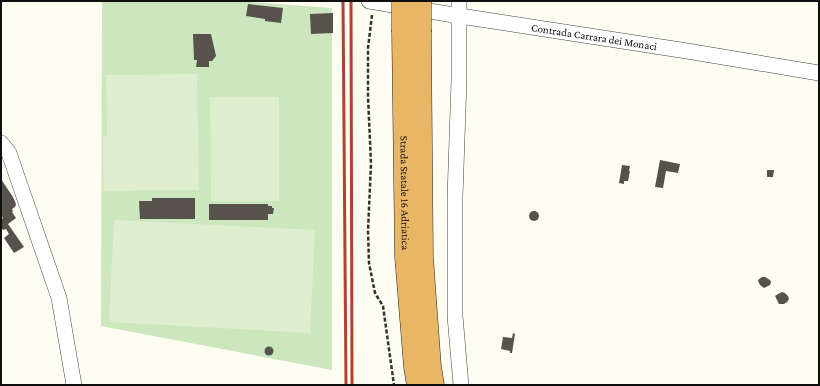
<svg xmlns="http://www.w3.org/2000/svg" width="820" height="386" font-family="'Crimson Pro',serif">
<style>
.green{fill:#cce6bd}
.pitch{fill:#deeecf}
.building{fill:#57524c}
.lines{fill:none;stroke-linecap:round;stroke-linejoin:round}
.street-casing{stroke:#424242;stroke-width:16}
.highway-casing{stroke:#202020;stroke-width:23}
.path{stroke:#313131;stroke-width:2.5;stroke-dasharray:4 2;stroke-linecap:butt}
.street{stroke:#fff;stroke-width:15}
.highway{stroke:#e9b665;stroke-width:22}
.rail{stroke:#b53f31;stroke-width:3}
.highway-bridge-casing{stroke:#202020;stroke-width:23;stroke-linecap:butt}
.highway-bridge{stroke:#e9b665;stroke-width:22}
.labels{text-anchor:middle;stroke-width:4;stroke-linejoin:round;paint-order:stroke}
.street-label{font-size:11px;fill:#0f0f0f;stroke:#fff}
</style>
<rect width="100%" height="100%" fill="#fefdf2"/>
<path class="green" d="M102,1H239L332,8V370L101,326Z"/>
<g class="pitch">
<path d="M197,74L199,190L104,191L103,136L107,135L106,75Z"/>
<path d="M210,97H279V201H211Z"/>
<path d="M114,220L315,230L310,333L109,322Z"/>
</g>
<g class="building">
<path d="M248,4L283,8L281,23L265,21V19L246,16Z"/>
<path d="M333,13V33L311,34L310,14Z"/>
<path d="M193,34H211L216,56L212,61H209V67H196L197,60H194Z"/>
<path d="M660,160L680,164L678,173L666,171L663,188L655,187Z"/>
<path d="M622,165L630,166L629,171H630L628,181H624V184L619,183Z"/>
<path d="M767,170H774L773,177H767Z"/>
<path d="M1,179L13,197L16,204L15,207L12,209L13,211L12,212L16,218L8,224L24,247L14,253L4,238L9,234L6,229L3,230L1,227V219L3,218L1,215Z"/>
<path d="M152,198H195V219H140L139,201H152Z"/>
<path d="M209,204H268V206H272V208H274L273,214H268V220H209Z"/>
<circle cx="534" cy="216" r="5"/>
<path d="M762,277H765L770,280L771,282L770,285L764,288L760,285L758,281L759,279Z"/>
<path d="M782,292L785,293L788,296L789,299L787,302L784,304H779L775,296L778,294Z"/>
<path d="M513,333L515,334L512,353H510V351L501,349L503,337L512,338Z"/>
<circle cx="269" cy="351" r="4.5"/>
</g>
<g class="lines">
<defs>
<g id="street">
<path id="s1" d="M369,1L460,16L687,51L819,73"/>
<path d="M459,1V80L455,197V316L461,385"/>
<path d="M1,143L9,153L59,298L74,385"/>
</g>
<g id="highway">
<path id="s2" d="M403,32L406,257L415,367L418,385"/>
<path d="M420,32L422,257L430,367L433,385"/>
</g>
</defs>
<use href="#street" class="street-casing"/>
<use href="#highway" class="highway-casing"/>
<path class="path" d="M372,15L368,48V96L371,164L368,231L369,263L375,293L383,306L394,385"/>
<use href="#street" class="street"/>
<use href="#highway" class="highway"/>
<g class="rail">
<path d="M343,1L346,385"/>
<path d="M351,1L352,385"/>
</g>
<defs>
<g id="highway-bridge">
<path d="M403,1V32"/>
<path d="M420,32V1"/>
</g>
</defs>
<use href="#highway-bridge" class="highway-bridge-casing"/>
<use href="#highway-bridge" class="highway-bridge"/>
</g>
<g class="labels">
<g class="street-label">
<text dy="4" stroke="none"><textPath href="#s1" startOffset="228">Contrada Carrara dei Monaci</textPath></text>
<text dy="4" stroke="none"><textPath href="#s2" startOffset="161">Strada Statale 16 Adriatica</textPath></text>
</g>
</g>
<rect width="820" height="386" fill="none" stroke="#0f0f0f" stroke-width="4"/>
</svg>
